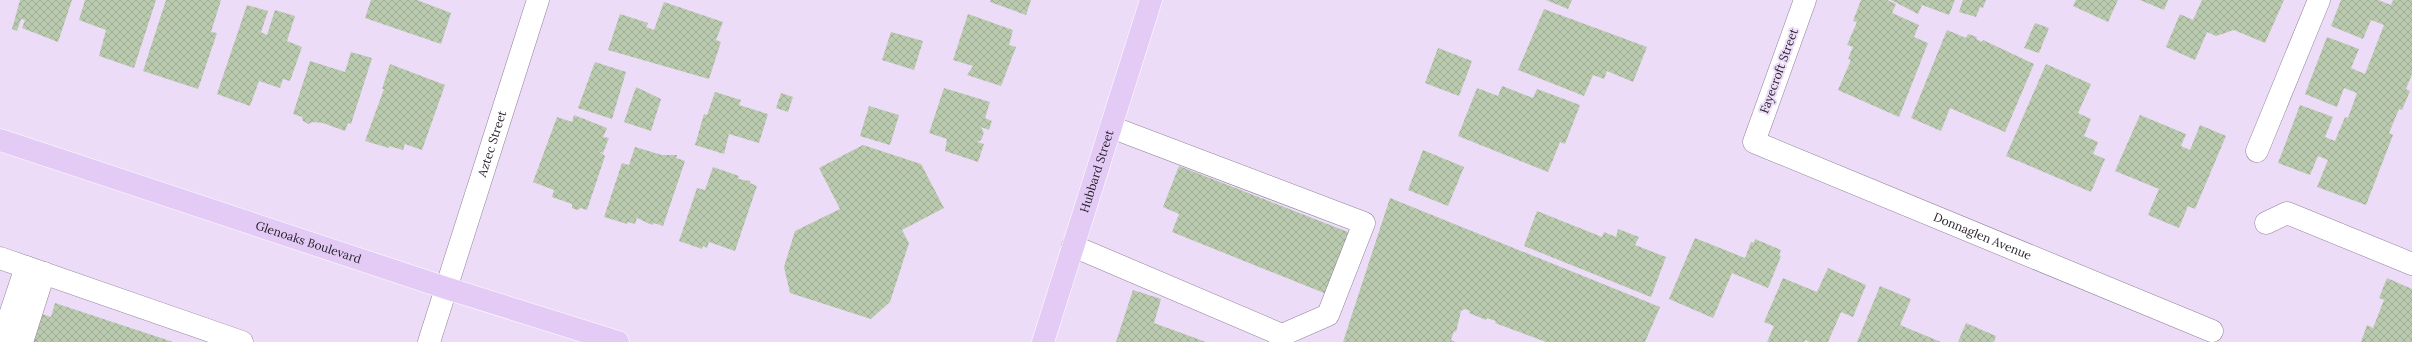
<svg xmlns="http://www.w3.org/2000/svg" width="2412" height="342" font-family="Lora,serif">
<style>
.building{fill:url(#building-cross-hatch)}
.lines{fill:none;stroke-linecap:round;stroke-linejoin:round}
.minor-casing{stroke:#91829b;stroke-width:23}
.major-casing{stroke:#fff;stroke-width:23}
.minor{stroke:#fff;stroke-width:22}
.major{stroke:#e4cbf5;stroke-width:22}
.labels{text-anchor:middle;stroke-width:4;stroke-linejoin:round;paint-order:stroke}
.street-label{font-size:12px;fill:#28222c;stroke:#ecdcf8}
</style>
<defs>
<pattern id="building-cross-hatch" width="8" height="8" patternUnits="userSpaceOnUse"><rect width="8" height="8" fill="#bacaae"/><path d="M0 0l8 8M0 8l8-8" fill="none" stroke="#a0ad96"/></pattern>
</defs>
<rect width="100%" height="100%" fill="#ecdcf8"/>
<g class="building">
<path d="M20,0H72L58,42L22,28L25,20L21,19L17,31L12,29Z"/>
<path d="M85,0H156L134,68L99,56L106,30L79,20Z"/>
<path d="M166,0H221L211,32L217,33L198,89L143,71Z"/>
<path d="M371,0H417L451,13L441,44L365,18Z"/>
<path d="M991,0H1031L1026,15L990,2Z"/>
<path d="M1546,0H1572L1568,9Z"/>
<path d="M1861,0H1887L1896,4L1892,13L1919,25L1914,37L1928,43L1899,117L1838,90L1851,60L1848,59L1853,47L1847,45L1857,22L1853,21Z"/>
<path d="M1891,0H1955L1949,15L1922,5L1918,14Z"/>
<path d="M1963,0H1986L1983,8L1980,7L1976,17L1959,12Z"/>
<path d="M2076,0H2118L2108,22L2073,6Z"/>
<path d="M2140,0H2168L2164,10Z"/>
<path d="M2202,0H2284L2265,43L2234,30L2216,36L2207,32L2195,60L2166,47L2180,14L2193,20Z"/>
<path d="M2341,0H2378L2391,5L2393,0H2412V74L2406,89L2410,91L2402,110L2399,109L2389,133L2393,135L2366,205L2317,187L2328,160L2318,156L2310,175L2278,163L2300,105L2333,117L2325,137L2335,141L2345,117L2348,118L2357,93L2344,88L2337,107L2305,94L2327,37L2359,49L2351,68L2365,74L2384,25L2371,20L2363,39L2331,26Z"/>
<path d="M664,2L723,22L716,40L721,42L709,79L608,50L620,14L648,23L646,27L654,30Z"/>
<path d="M247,5L268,11L261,32L267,35L275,10L295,16L287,41L302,47L290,81L283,79L280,88L259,81L250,106L217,94Z"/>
<path d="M1544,9L1647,47L1633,82L1607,71L1604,79L1593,75L1584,96L1518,70Z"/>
<path d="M968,14L1013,30L1009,45L1016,47L1001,86L967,75L973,66L953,60Z"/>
<path d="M2035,23L2049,28L2039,53L2024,48Z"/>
<path d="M1947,30L1966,38L1968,34L1977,37L1976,39L1982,42L1983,40L2034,64L2005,132L1950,108L1941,131L1911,118Z"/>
<path d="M891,32L923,41L914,70L882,60Z"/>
<path d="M1438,48L1472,61L1459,96L1425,83Z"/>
<path d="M351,52L372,58L351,124L348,123L345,131L323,123L313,122L309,124L303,121L302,117L293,114L310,61L345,72Z"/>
<path d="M595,62L626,72L612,119L578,108Z"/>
<path d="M390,64L445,85L422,150L405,144L403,150L389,146V148L365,141L384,89H382Z"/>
<path d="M2046,64L2091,84L2078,113L2091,119L2084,136L2098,142L2093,154L2105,159L2091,192L2006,156Z"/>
<path d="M1502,86L1533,98L1537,89L1580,105L1565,144L1560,142L1548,172L1458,136L1477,88L1498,96Z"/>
<path d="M636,87L661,99L651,131L624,122Z"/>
<path d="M944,88L990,102L985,118L992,121L989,130L981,127L984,133L981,140L977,142L984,144L978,162L945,151L947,139L929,133Z"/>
<path d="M715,92L741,100L739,105L768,114L759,143L729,134L724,154L695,145L704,114L707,115Z"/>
<path d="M781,93L793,97L788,112L776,108Z"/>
<path d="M869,106L899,115L890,145L860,136Z"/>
<path d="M574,115L607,128L603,137L609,138L603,153L598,151L605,156L587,210L581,208L577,210L572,208V204L552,197L554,190L533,182L557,117L572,122Z"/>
<path d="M2140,115L2186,134L2181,146L2190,150L2200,125L2226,136L2195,209L2188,206L2179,228L2148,215L2159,189L2115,171Z"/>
<path d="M863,145L921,164L944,208L902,230L909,243L890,302L871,319L790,293L784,267L795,231L840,209L819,168Z"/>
<path d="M635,147L662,155H677L676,158L685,161L663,226L654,223L652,225L637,218L635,224L628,222L627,224L604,217L622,163L629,165Z"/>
<path d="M1423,150L1464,167L1448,206L1408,190Z"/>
<path d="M1179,166L1353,234L1329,295L1172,232L1179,214L1163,207Z"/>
<path d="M713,167L739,176L738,179L750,181V183L757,186L735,251L709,242L707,248L703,246L702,249L679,241L697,188L705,190Z"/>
<path d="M1390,198L1660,307L1645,342H1546L1495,323L1496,321L1487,318L1486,320L1469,313L1470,311L1465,309L1461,311L1456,332L1454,331L1451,340L1455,342H1343Z"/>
<path d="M1537,211L1602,237L1604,232L1616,237L1618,229L1639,237L1635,245L1666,257L1651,297L1524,246Z"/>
<path d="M1695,238L1745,258L1751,242L1754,243L1755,239L1781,250L1779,255L1781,256L1768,288L1732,273L1713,318L1669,299Z"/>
<path d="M1828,268L1866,285L1853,317L1841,312L1828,342H1810L1805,340L1804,342H1767L1774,326L1764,322L1783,278L1817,292Z"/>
<path d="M2387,278L2412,289V342H2361L2367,325L2373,328L2384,300L2379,298Z"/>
<path d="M1880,286L1911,299L1900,325L1941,342H1857Z"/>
<path d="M1133,290L1161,299L1154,323L1206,342H1116Z"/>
<path d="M55,303L173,342H33L42,314L51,317Z"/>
<path d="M1966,323L1996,336L1994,342H1958Z"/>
</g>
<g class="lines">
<defs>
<g id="minor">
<path id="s1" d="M1805,0L1754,142L2212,331"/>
<path d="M1111,127L1364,223L1328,315L1282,335"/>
<path d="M2257,151L2319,0"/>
<path d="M2266,223L2287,213L2412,264"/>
<path d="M1073,246L1282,335L1280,342"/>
<path d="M0,258L242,342"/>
<path d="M1,342L26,267"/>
<path d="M22,342L44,273"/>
<path id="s2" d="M429,342L538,0"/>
</g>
<g id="major">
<path id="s3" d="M0,140L446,288L618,342"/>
<path id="s4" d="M1043,342L1151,0"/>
</g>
</defs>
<use href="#minor" class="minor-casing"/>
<use href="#major" class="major-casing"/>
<use href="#minor" class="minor"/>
<use href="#major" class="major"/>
</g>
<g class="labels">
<g class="street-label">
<text transform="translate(1779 71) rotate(-70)" y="4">Fayecroft Street</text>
<text dy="4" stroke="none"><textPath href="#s2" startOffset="208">Aztec Street</textPath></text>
<text dy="4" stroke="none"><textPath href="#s4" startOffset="179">Hubbard Street</textPath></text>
<text dy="4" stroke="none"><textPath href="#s1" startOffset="398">Donnaglen Avenue</textPath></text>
<text dy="4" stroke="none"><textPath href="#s3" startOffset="325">Glenoaks Boulevard</textPath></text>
</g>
</g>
</svg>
